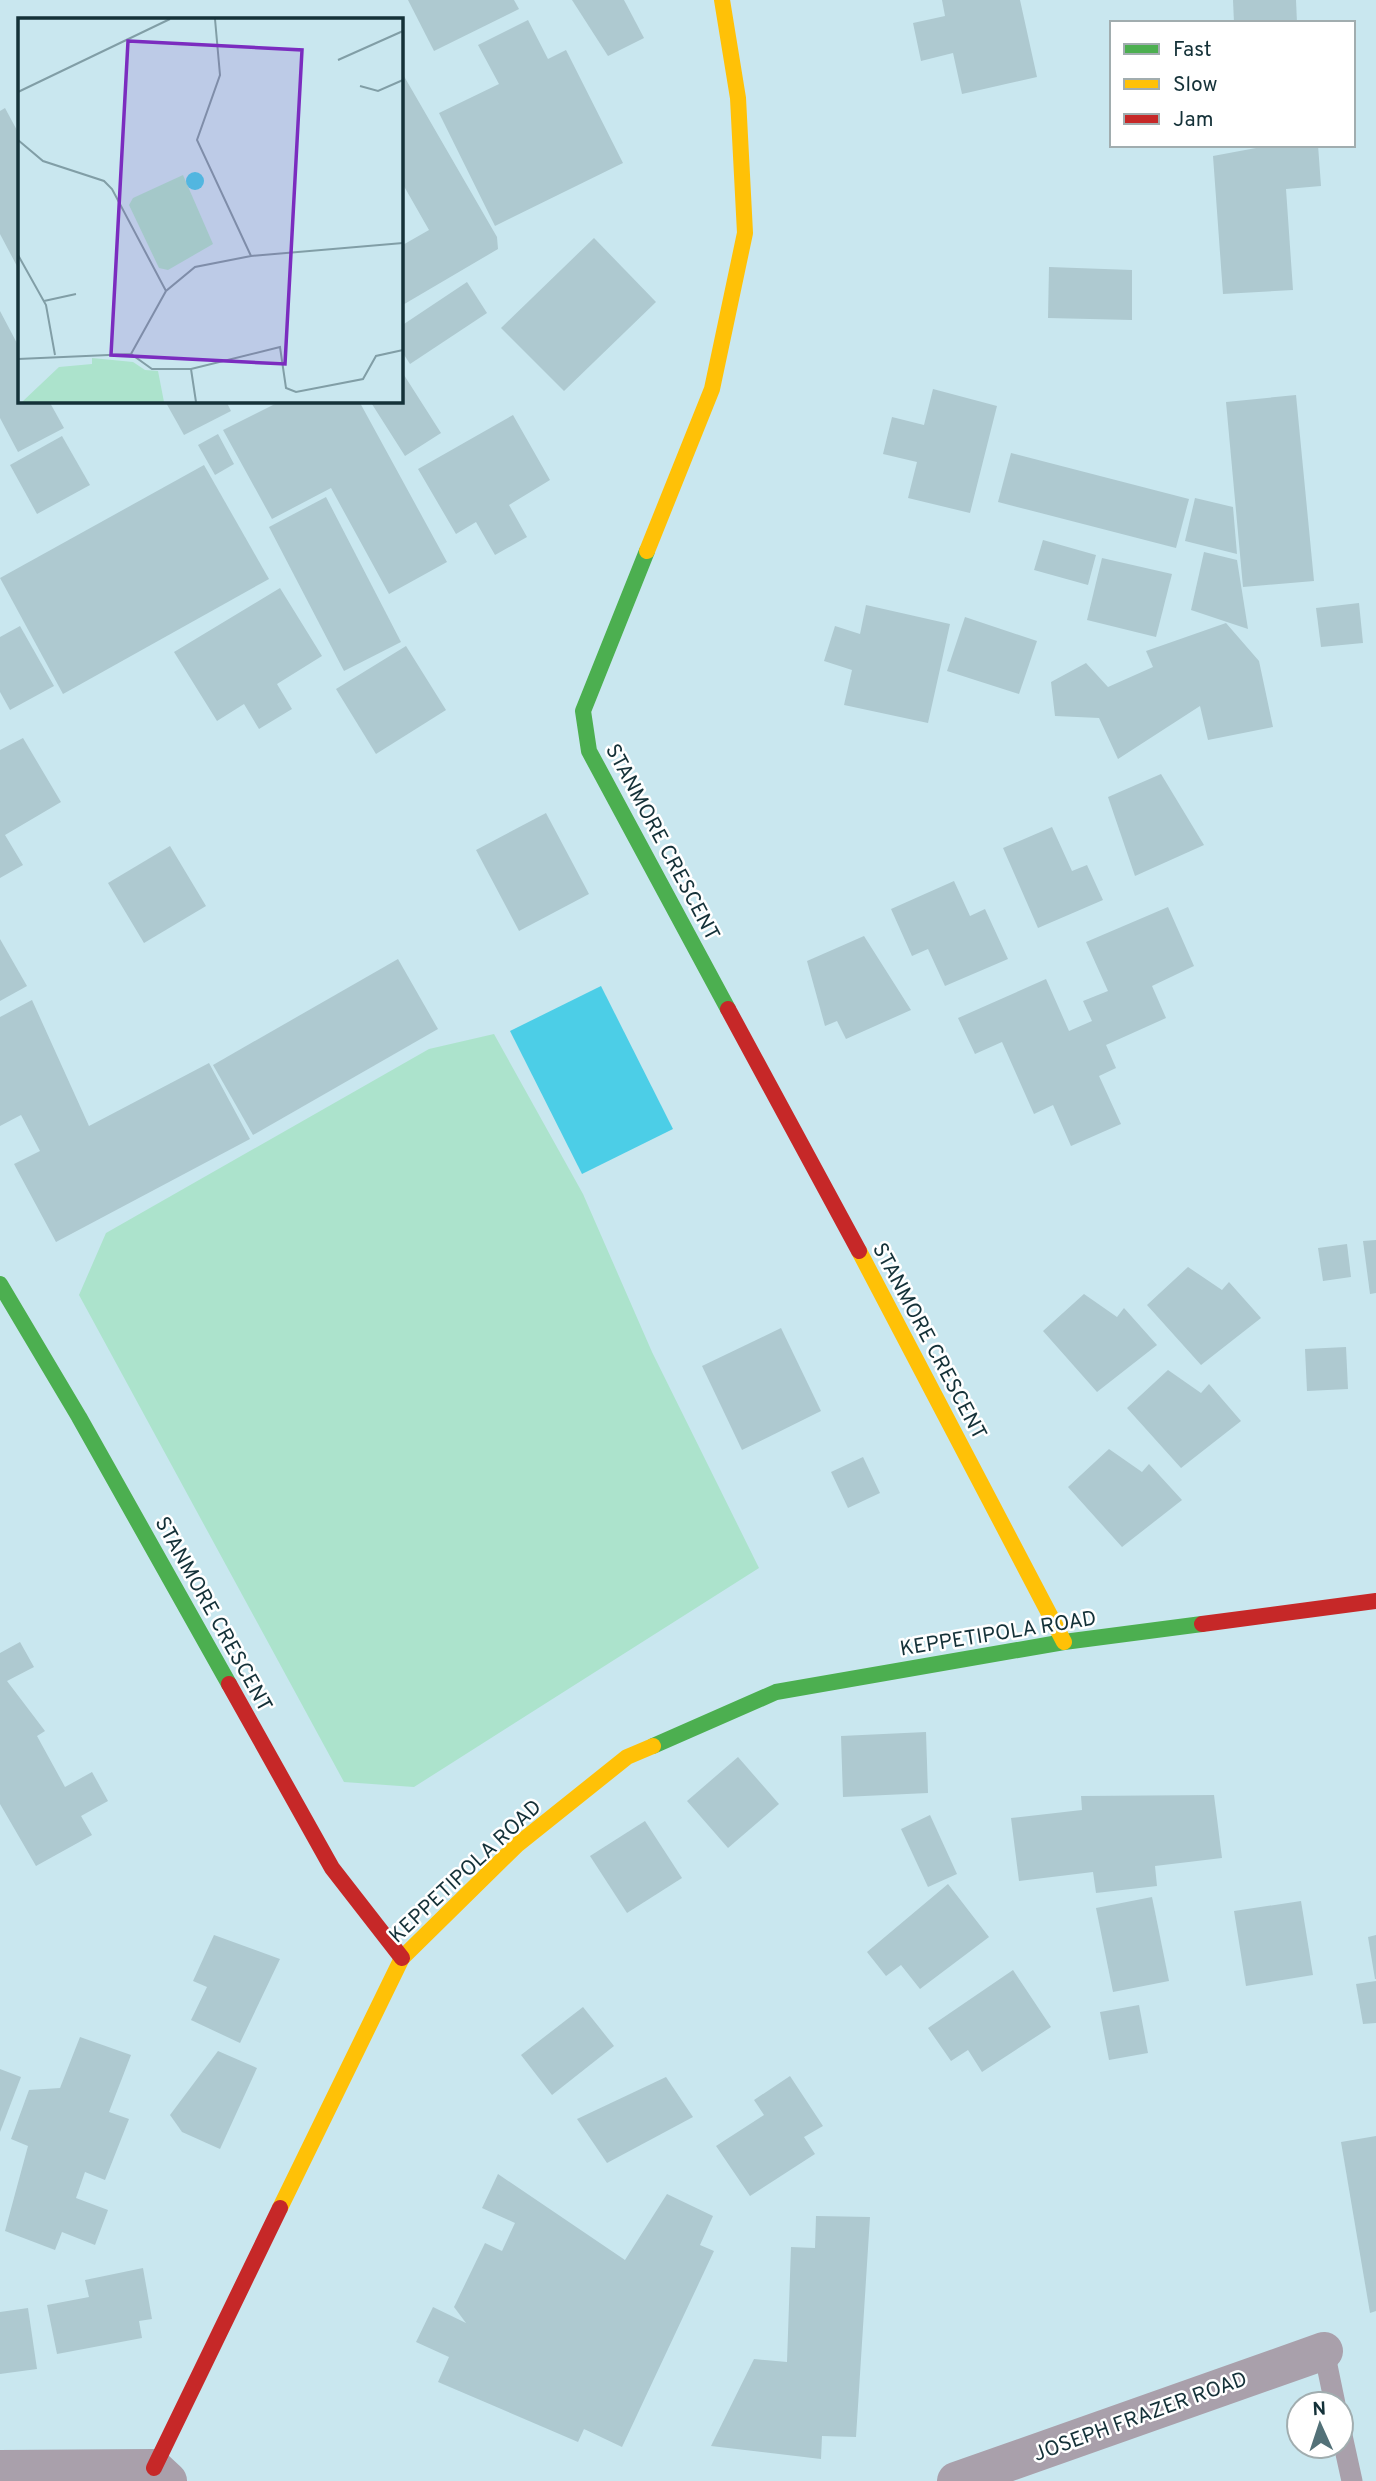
<svg xmlns="http://www.w3.org/2000/svg" width="1376" height="2481" font-family="Overpass,sans-serif">
<style>
.green{fill:#ace3cc}
.water{fill:#4ccee7}
.building{fill:#aec9d0}
.lines{fill:none;stroke-linecap:round;stroke-linejoin:round}
.lane{stroke:#a9a0ab;stroke-width:21}
.street{stroke:#a9a0ab;stroke-width:38}
.fast{stroke:#4caf50;stroke-width:16}
.slow{stroke:#ffc107;stroke-width:16}
.jam{stroke:#c62828;stroke-width:16}
.labels{text-anchor:middle;stroke-width:5;stroke-linejoin:round;paint-order:stroke}
.street-label{font-size:21px;fill:#143138;stroke:#fff}
.inset-road{fill:none;stroke:#819ea6;stroke-width:2}
.view{fill:#7b2cbf;fill-opacity:0.15;stroke:#7b2cbf;stroke-width:3.5}
.inset-edge{fill:none;stroke:#143138;stroke-width:3.5}
</style>
<rect width="100%" height="100%" fill="#c9e7ef"/>
<path class="green" d="M494,1034L583,1194L652,1352L759,1568L414,1787L344,1782L79,1295L106,1233L429,1049Z"/>
<path class="water" d="M601,986L673,1129L582,1174L510,1031Z"/>
<g class="building">
<path d="M408,0H514L519,9L434,51Z"/>
<path d="M572,0H624L644,38L608,56Z"/>
<path d="M942,0H1020L1037,77L962,94L953,53L921,61L913,23L945,16Z"/>
<path d="M1233,0H1296L1297,23H1234Z"/>
<path d="M528,20L548,59L566,50L623,163L495,226L439,113L499,84L478,45Z"/>
<path d="M401,71L497,237L498,249L401,306V246L429,230L401,181Z"/>
<path d="M5,108L19,134V270L0,234V111Z"/>
<path d="M1272,145H1318L1321,186L1286,189L1293,290L1223,294L1213,156Z"/>
<path d="M594,238L656,302L564,391L501,328Z"/>
<path d="M1049,267L1132,270V320L1048,318Z"/>
<path d="M467,282L487,313L410,364L401,350V326Z"/>
<path d="M0,311L19,347V401H49L64,428L18,452L0,418Z"/>
<path d="M404,375L441,433L405,456L370,401H401V377Z"/>
<path d="M933,389L997,406L970,513L908,498L917,462L883,454L892,417L924,425Z"/>
<path d="M1296,395L1314,581L1243,587L1226,402Z"/>
<path d="M165,401H226L231,411L184,435Z"/>
<path d="M281,401H359L447,562L389,594L331,488L272,519L223,430Z"/>
<path d="M513,415L550,480L509,505L527,537L495,555L476,522L456,534L418,469Z"/>
<path d="M218,434L234,464L215,475L198,445Z"/>
<path d="M62,436L90,485L37,514L10,465Z"/>
<path d="M1011,453L1189,499L1176,548L998,502Z"/>
<path d="M204,465L269,579L63,694L0,578Z"/>
<path d="M326,497L401,642L344,671L269,527Z"/>
<path d="M1195,498L1233,507L1237,554L1185,541Z"/>
<path d="M1043,540L1096,555L1088,585L1034,570Z"/>
<path d="M1204,552L1237,560L1248,629L1191,610Z"/>
<path d="M1102,558L1172,574L1156,637L1087,620Z"/>
<path d="M280,588L322,656L277,684L292,709L259,729L244,704L217,721L174,652Z"/>
<path d="M1359,603L1363,643L1321,647L1316,608Z"/>
<path d="M866,605L950,624L928,723L844,705L852,670L824,661L835,626L860,634Z"/>
<path d="M965,617L1037,641L1019,694L947,671Z"/>
<path d="M1226,623L1259,661L1273,727L1208,740L1200,706L1118,759L1099,718L1055,716L1051,682L1086,663L1108,687L1153,667L1146,651Z"/>
<path d="M20,626L54,686L10,710L0,692V637Z"/>
<path d="M406,646L446,710L376,754L336,689Z"/>
<path d="M23,738L61,802L5,835L23,865L0,878V750Z"/>
<path d="M1161,774L1204,845L1135,876L1108,797Z"/>
<path d="M546,813L589,894L519,931L476,850Z"/>
<path d="M1052,827L1072,871L1087,865L1103,900L1038,928L1003,848Z"/>
<path d="M170,846L206,906L144,943L108,883Z"/>
<path d="M954,881L970,916L985,909L1008,959L945,986L928,949L912,956L891,909Z"/>
<path d="M1168,907L1194,966L1152,986L1166,1018L1106,1045L1116,1068L1099,1076L1121,1124L1071,1146L1053,1105L1034,1114L1002,1042L975,1054L958,1018L1046,979L1069,1031L1092,1021L1083,1001L1108,991L1086,942Z"/>
<path d="M864,936L911,1010L846,1039L837,1021L825,1026L807,961Z"/>
<path d="M0,939L27,986L0,1001Z"/>
<path d="M398,959L438,1029L253,1135L213,1065Z"/>
<path d="M32,1000L89,1126L209,1063L250,1139L56,1242L14,1164L40,1151L21,1115L0,1126V1017Z"/>
<path d="M1376,1240V1293L1370,1294L1363,1241Z"/>
<path d="M1347,1244L1351,1277L1323,1281L1318,1248Z"/>
<path d="M1188,1267L1222,1290L1229,1282L1261,1318L1201,1365L1147,1305Z"/>
<path d="M1084,1294L1117,1317L1124,1308L1157,1345L1097,1392L1043,1331Z"/>
<path d="M781,1328L821,1411L742,1450L702,1366Z"/>
<path d="M1346,1347L1348,1389L1307,1391L1305,1349Z"/>
<path d="M1168,1370L1201,1393L1209,1384L1241,1421L1181,1468L1127,1408Z"/>
<path d="M1109,1449L1142,1472L1149,1464L1182,1500L1122,1547L1068,1487Z"/>
<path d="M863,1457L880,1493L848,1508L831,1472Z"/>
<path d="M20,1642L34,1667L7,1681L45,1731L37,1736L65,1787L92,1772L108,1801L81,1816L92,1835L36,1866L0,1804V1653Z"/>
<path d="M926,1732L928,1793L843,1797L841,1736Z"/>
<path d="M738,1757L779,1804L728,1848L687,1801Z"/>
<path d="M1214,1795L1222,1858L1155,1866L1157,1886L1096,1893L1093,1872L1019,1881L1011,1818L1082,1810L1081,1796Z"/>
<path d="M930,1815L957,1874L928,1887L901,1829Z"/>
<path d="M645,1821L682,1878L627,1913L590,1856Z"/>
<path d="M948,1884L989,1937L920,1989L901,1965L886,1976L867,1952Z"/>
<path d="M1152,1897L1169,1981L1113,1992L1096,1908Z"/>
<path d="M1301,1901L1313,1975L1246,1986L1234,1911Z"/>
<path d="M214,1935L280,1959L240,2043L191,2020L207,1987L193,1981Z"/>
<path d="M1376,1935V1979H1375L1368,1937Z"/>
<path d="M1013,1970L1051,2027L982,2072L968,2050L951,2061L928,2028Z"/>
<path d="M1376,1981V2023L1363,2024L1356,1984Z"/>
<path d="M1139,2005L1148,2053L1109,2060L1100,2012Z"/>
<path d="M583,2007L614,2046L552,2095L521,2055Z"/>
<path d="M80,2037L131,2055L109,2112L129,2119L105,2180L85,2172L76,2198L108,2210L95,2245L62,2232L55,2250L5,2231L28,2146L11,2139L29,2090L60,2088Z"/>
<path d="M218,2051L257,2068L220,2149L182,2132L170,2115Z"/>
<path d="M0,2069L21,2077L0,2132Z"/>
<path d="M790,2076L823,2126L804,2137L815,2154L750,2196L716,2146L764,2115L754,2100Z"/>
<path d="M666,2077L693,2117L607,2163L577,2119Z"/>
<path d="M1376,2136V2311L1370,2313L1341,2142Z"/>
<path d="M498,2174L625,2260L667,2194L713,2216L700,2245L714,2251L622,2447L584,2429L578,2442L438,2382L449,2357L416,2342L433,2307L466,2323L454,2307L485,2243L502,2251L515,2223L482,2208Z"/>
<path d="M816,2216L870,2217L856,2437L822,2436L821,2459L711,2446L754,2359L787,2362L791,2247L815,2248Z"/>
<path d="M143,2268L152,2319L139,2321L142,2338L57,2354L47,2305L89,2297L85,2280Z"/>
<path d="M28,2308L37,2369L0,2374V2312Z"/>
</g>
<g class="lines">
<g class="lane">
<path d="M1324,2351L1335,2404"/>
<path d="M1341,2431L1352,2481"/>
</g>
<g class="street">
<path d="M0,2469L154,2468L168,2481"/>
<path d="M956,2481L1324,2351"/>
</g>
<g class="fast">
<path d="M647,551L583,711L589,751L728,1009"/>
<path d="M0,1284L79,1417L229,1684"/>
<path d="M653,1746L776,1692L1064,1642L1202,1624"/>
</g>
<g class="slow">
<path d="M647,551L712,389L745,233L738,98L722,0"/>
<path d="M859,1251L1064,1642"/>
<path d="M280,2208L402,1958L517,1845L627,1757L653,1746"/>
</g>
<g class="jam">
<path d="M728,1009L859,1251"/>
<path d="M1202,1624L1376,1601"/>
<path d="M229,1684L332,1868L402,1958"/>
<path d="M154,2468L280,2208"/>
</g>
</g>
<g class="labels">
<g class="street-label">
<text transform="translate(663 842) rotate(62)" y="7">STANMORE CRESCENT</text>
<text transform="translate(930 1341) rotate(62)" y="7">STANMORE CRESCENT</text>
<text transform="translate(214 1614) rotate(61)" y="7">STANMORE CRESCENT</text>
<text transform="translate(998 1633) rotate(-9)" y="7">KEPPETIPOLA ROAD</text>
<text transform="translate(465 1871) rotate(-43)" y="7">KEPPETIPOLA ROAD</text>
<text transform="translate(1140 2416) rotate(-20)" y="7">JOSEPH FRAZER ROAD</text>
</g>
</g>
<g transform="translate(18 18)">
<rect width="385" height="385" fill="#c9e7ef"/>
<path d="M165,157L195,226L150,252L141,250L111,187L115,180ZM74,340L115,344L127,352L140,353L146,384H4L41,349L74,346Z" fill="#ace3cc"/>
<path d="M168 163a9 9 0 1 1 18 0a9 9 0 1 1-18 0Z" fill="#4ccee7"/>
<path class="inset-road" d="M197,1L202,57L179,122L233,238M320,42L385,13M342,68L360,73L385,62M0,74L152,1M0,122L25,143L86,163L94,171L148,273M0,237L28,287L37,337M26,283L58,276M113,336L148,273L177,249L233,238L385,225M0,341L113,336L134,351H173L262,329L268,370L278,374L345,361L358,338L385,332M173,351L178,384"/>
<path class="view" d="M110,23L284,32L267,346L93,337Z"/>
<rect width="385" height="385" class="inset-edge"/>
</g>
<rect x="1110" y="21" width="245" height="126" fill="#ffffff" stroke="#a1adaf" stroke-width="2"/>
<rect x="1124" y="44" width="35" height="10" fill="#4caf50" stroke="#a1adaf" stroke-width="2"/>
<text x="1173" y="56" font-size="21" fill="#143138">Fast</text>
<rect x="1124" y="79" width="35" height="10" fill="#ffc107" stroke="#a1adaf" stroke-width="2"/>
<text x="1173" y="91" font-size="21" fill="#143138">Slow</text>
<rect x="1124" y="114" width="35" height="10" fill="#c62828" stroke="#a1adaf" stroke-width="2"/>
<text x="1173" y="126" font-size="21" fill="#143138">Jam</text>
<g transform="translate(1320 2425) rotate(357)"><circle r="33" fill="#ffffff" stroke="#a1adaf" stroke-width="2"/>
<path d="M0-5L12 26L0 18L-12 26Z" fill="#537178"/>
<text y="-10" font-size="19" font-weight="bold" text-anchor="middle" fill="#143138">N</text>
</g>
</svg>
